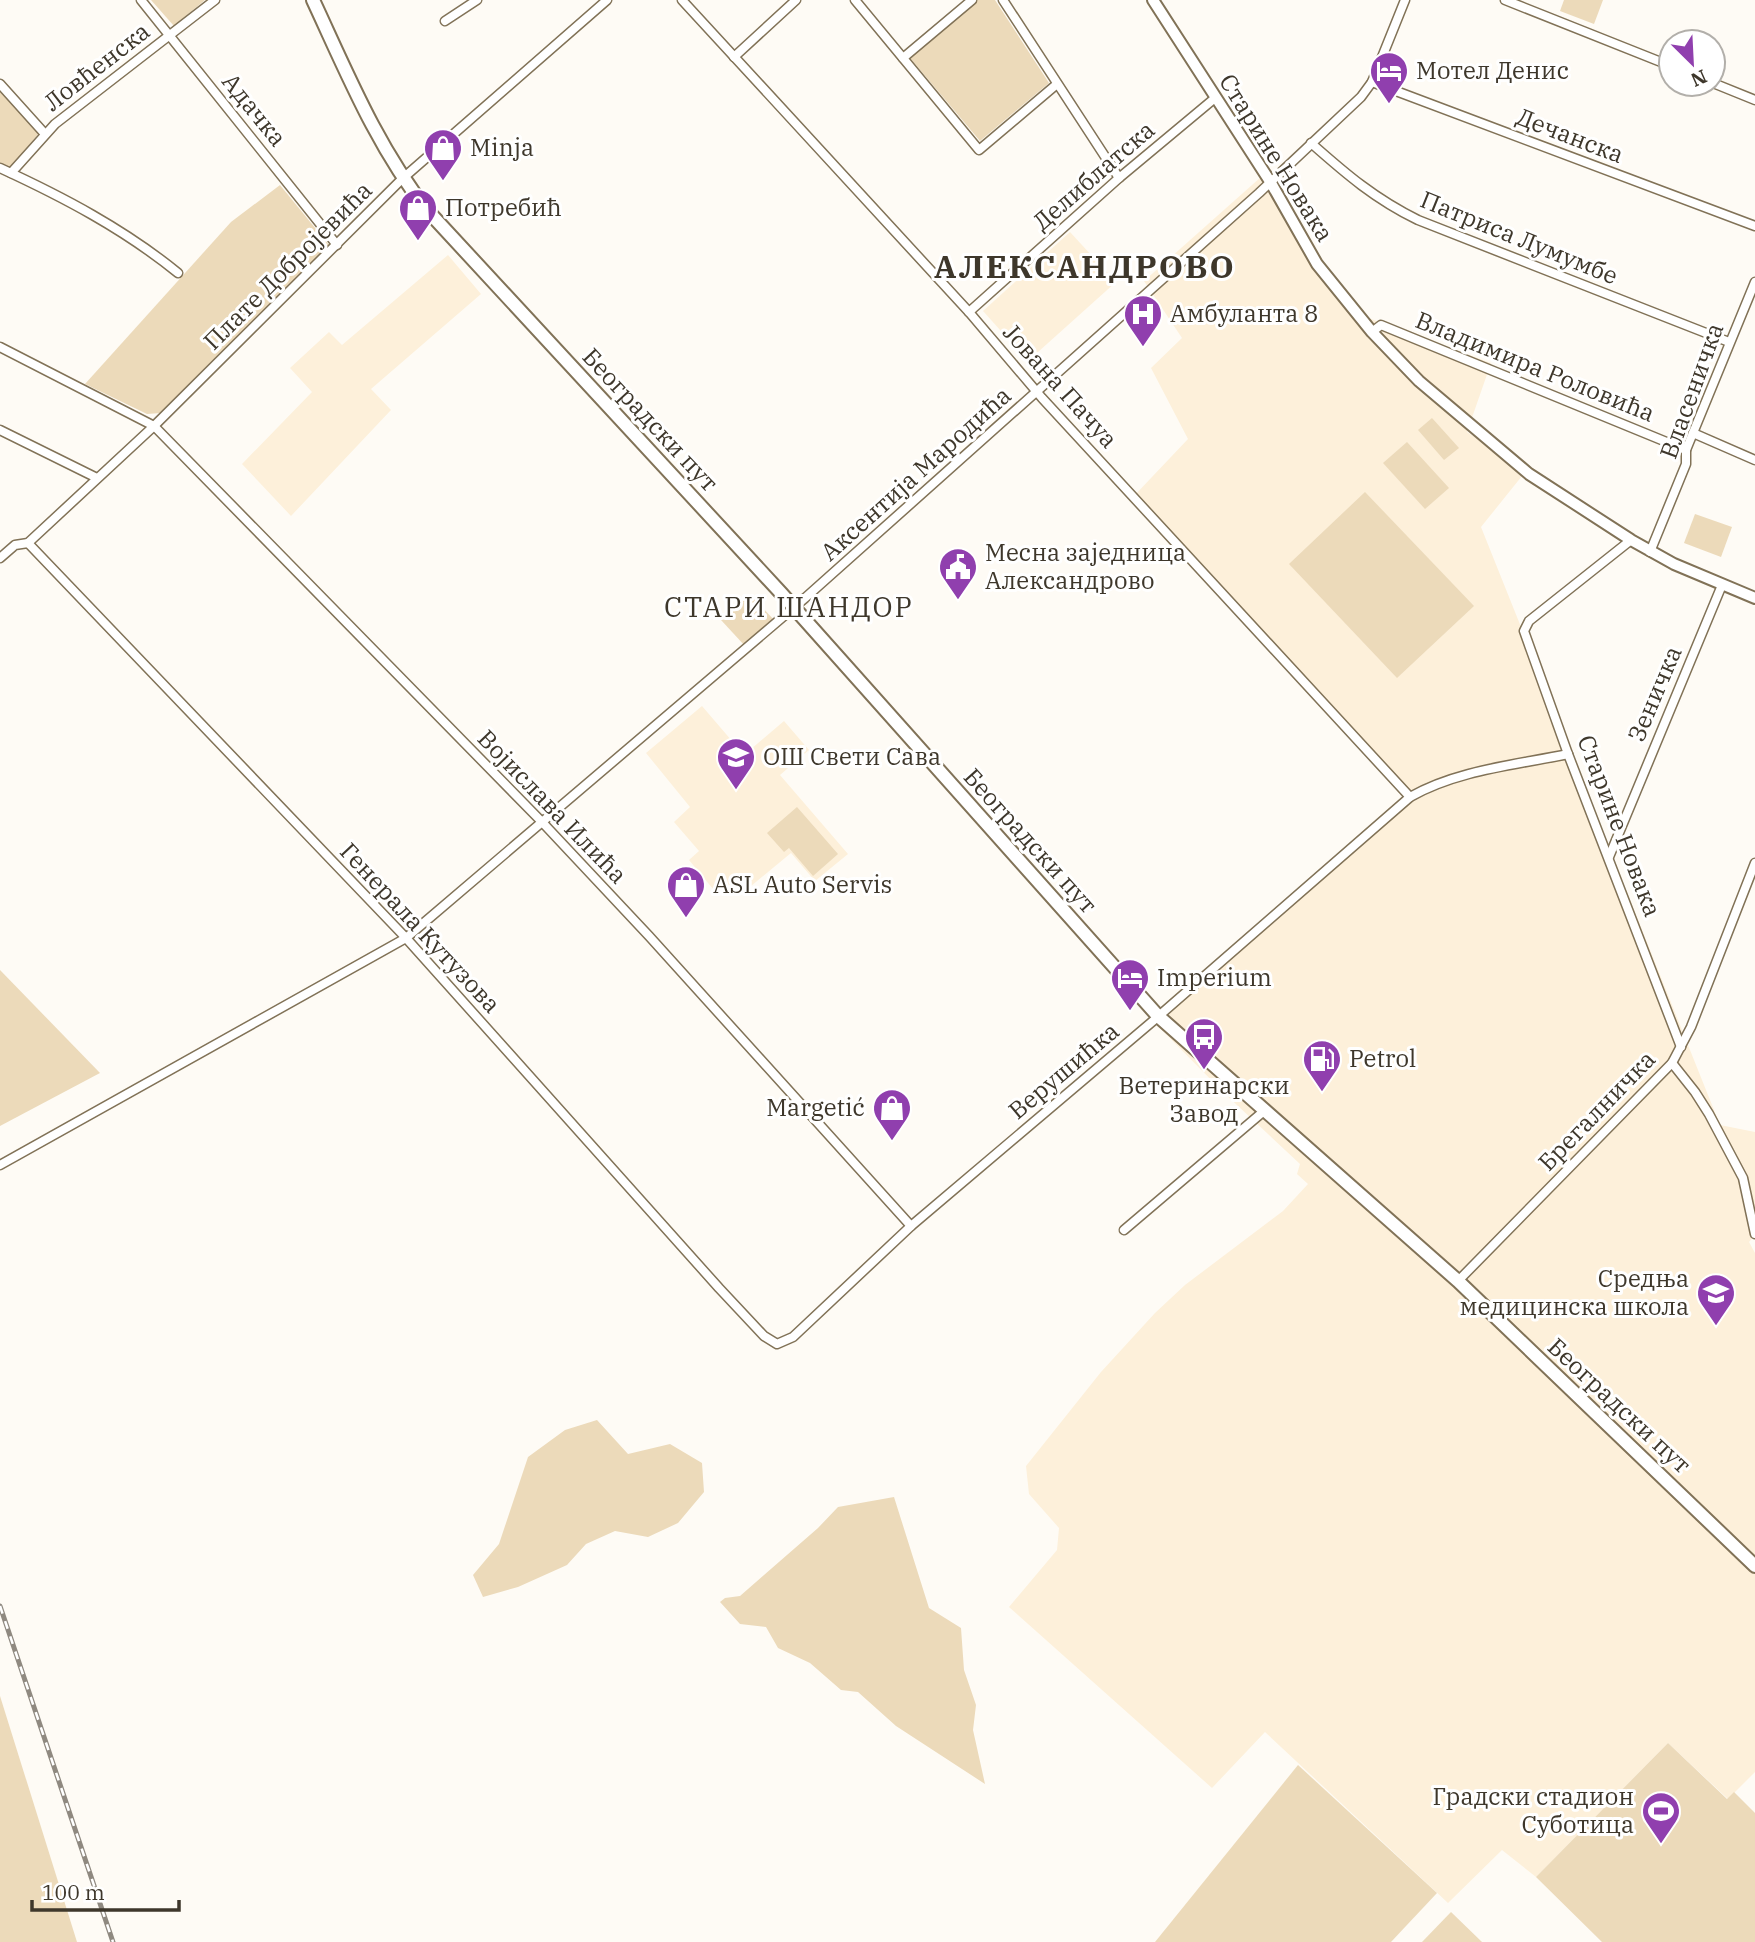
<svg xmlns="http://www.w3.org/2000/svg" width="1755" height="1942" font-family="'IBM Plex Serif',serif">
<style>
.built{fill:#fdf0da}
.green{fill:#ecdaba}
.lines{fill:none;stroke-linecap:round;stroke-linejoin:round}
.minor-casing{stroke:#817257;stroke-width:11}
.tertiary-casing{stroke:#817257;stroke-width:14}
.secondary-casing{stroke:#817257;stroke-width:16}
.minor{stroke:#fff;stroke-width:8}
.tertiary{stroke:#fff;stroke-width:10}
.secondary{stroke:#fff;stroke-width:12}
.rail-casing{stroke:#8f8980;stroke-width:5}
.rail{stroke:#fff;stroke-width:2.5;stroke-dasharray:8;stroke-linecap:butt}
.labels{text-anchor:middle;stroke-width:6;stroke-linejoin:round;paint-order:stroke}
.street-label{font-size:24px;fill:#3e372b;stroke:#fff}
.poi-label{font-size:24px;fill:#3e372b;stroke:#fff;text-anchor:start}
.quarter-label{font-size:28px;letter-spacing:2px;fill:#3e372b;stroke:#fff}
.district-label{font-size:32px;font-weight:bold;letter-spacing:2px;fill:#3e372b;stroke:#fff}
</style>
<rect width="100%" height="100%" fill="#fefbf5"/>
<g class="built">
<path d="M1261,177L1352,312L1491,363L1467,432L1526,471L1481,527L1720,1125L1755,1132V1235L1749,1242L1755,1253V1772L1728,1799L1668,1743L1536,1877L1502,1850L1448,1903L1265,1732L1212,1788L1009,1607L1057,1550L1059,1528L1029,1494L1026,1466L1101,1372L1155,1313L1185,1285L1283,1211L1308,1184L1297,1174L1300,1164L1223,1092L1153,1021L1409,797L1133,497L1188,439L1151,368L1182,338L1144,281Z"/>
<path d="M1070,232L1116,282L1028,361L983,311Z"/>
<path d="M448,255L481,294L371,389L391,410L291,516L242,464L312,392L290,368L329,332L342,345Z"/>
<path d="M702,706L744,755L784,721L809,750L780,775L848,854L815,881L791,853L751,886L741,875L718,895L689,860L699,851L674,822L690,807L646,753Z"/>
</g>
<g class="green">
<path d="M151,0H205L174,26Z"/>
<path d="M978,0H995L1049,83L980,141L910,58Z"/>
<path d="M1564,0H1603L1594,24L1560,11Z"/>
<path d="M0,91L39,133L11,168L0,163Z"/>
<path d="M280,185L329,245L161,413L147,414L85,384L231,222Z"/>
<path d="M1432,418L1459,448L1444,460L1418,430Z"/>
<path d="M1407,442L1449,488L1425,509L1383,463Z"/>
<path d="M1365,492L1474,606L1397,678L1289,564Z"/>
<path d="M1695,514L1732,527L1721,557L1684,543Z"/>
<path d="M750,594L774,620L745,646L721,620Z"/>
<path d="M797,807L838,854L813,876L789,848L784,852L767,833Z"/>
<path d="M0,970L100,1073L0,1126Z"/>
<path d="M597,1420L628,1454L670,1444L702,1463L704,1492L678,1523L648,1537L615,1531L586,1544L567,1565L518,1587L483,1597L473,1575L499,1544L528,1457L565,1430Z"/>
<path d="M894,1497L929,1608L961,1628L964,1670L976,1705L973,1730L985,1784L896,1726L858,1692L841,1690L810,1663L778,1648L766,1627L740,1624L720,1602L725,1598L740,1596L818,1528L838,1507Z"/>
<path d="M0,1696L77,1942H0Z"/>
<path d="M1668,1743L1727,1799L1734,1792L1755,1813V1942H1602L1536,1877Z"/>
<path d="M1298,1765L1437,1893L1391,1942H1155Z"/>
<path d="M1451,1912L1482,1942H1422Z"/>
</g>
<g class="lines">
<defs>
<g id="minor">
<path d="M141,0L337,245"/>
<path d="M682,0L969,312L1042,398L1410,797"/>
<path d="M855,0L979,150L1057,84"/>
<path d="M1003,0L1119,178"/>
<path d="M1505,0L1671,66"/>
<path d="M445,21L477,0"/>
<path d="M734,57L796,0"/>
<path d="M903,58L972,0"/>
<path d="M1372,82L1755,226"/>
<path d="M1713,83L1755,100"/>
<path d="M0,84L45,134"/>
<path d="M1311,143C1346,174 1375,199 1418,220L1729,342"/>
<path d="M0,168C63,197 124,229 178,273"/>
<path d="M11,173L55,124L215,0"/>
<path d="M969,312L1119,178L1215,98"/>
<path d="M1372,332L1381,325L1686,450"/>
<path d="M0,347L154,426L542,822L649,936L911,1226"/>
<path d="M0,430L97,478"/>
<path d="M1693,433L1755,460"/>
<path d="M1631,540L1529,621L1524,631L1568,754L1681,1047"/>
<path d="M28,543L406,938L719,1288L764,1336L777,1344L793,1337L911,1226L1153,1021L1410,797C1457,770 1516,765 1568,754"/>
<path d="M1650,552L1686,464V450L1755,282"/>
<path d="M0,558L15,545L28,543L154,426L402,179L607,0"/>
<path d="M1609,857L1722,585"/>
<path d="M1672,1063L1695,1092L1709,1114L1743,1178L1755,1234"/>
<path d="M0,1165L406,938L805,598L1259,193L1361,97L1372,82L1405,0"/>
<path d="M1124,1230L1264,1111"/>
<path d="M1458,1281L1672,1063L1691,1027L1755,863"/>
</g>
<path id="tertiary" d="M1153,0L1271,183L1317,264L1372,332L1419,381L1529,474L1631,540L1674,564L1755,598"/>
<path id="secondary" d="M313,0C347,73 377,147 427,210L781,593L1158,1016L1458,1281L1755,1566"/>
</defs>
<use href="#minor" class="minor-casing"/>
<use href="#tertiary" class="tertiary-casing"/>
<use href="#secondary" class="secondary-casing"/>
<use href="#minor" class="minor"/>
<use href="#tertiary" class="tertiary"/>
<use href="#secondary" class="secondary"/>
<defs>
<path id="rail" d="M0,1606L113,1942"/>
</defs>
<use href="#rail" class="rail-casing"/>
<use href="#rail" class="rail"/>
</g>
<defs>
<symbol id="hotel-pin" viewBox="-11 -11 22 30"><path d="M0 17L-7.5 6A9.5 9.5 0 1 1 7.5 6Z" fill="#903fae" stroke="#fff"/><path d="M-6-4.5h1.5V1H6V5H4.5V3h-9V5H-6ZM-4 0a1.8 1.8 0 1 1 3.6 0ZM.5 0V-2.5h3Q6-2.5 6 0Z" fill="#fff"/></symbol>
<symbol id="shop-pin" viewBox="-11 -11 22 30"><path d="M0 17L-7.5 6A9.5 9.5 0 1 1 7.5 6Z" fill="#903fae" stroke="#fff"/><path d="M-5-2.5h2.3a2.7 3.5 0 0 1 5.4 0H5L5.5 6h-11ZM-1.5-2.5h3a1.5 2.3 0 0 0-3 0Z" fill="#fff"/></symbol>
<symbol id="hospital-pin" viewBox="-11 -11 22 30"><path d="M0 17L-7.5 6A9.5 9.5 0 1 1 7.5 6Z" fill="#903fae" stroke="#fff"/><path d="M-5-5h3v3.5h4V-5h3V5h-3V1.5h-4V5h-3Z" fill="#fff"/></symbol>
<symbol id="civic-pin" viewBox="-11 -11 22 30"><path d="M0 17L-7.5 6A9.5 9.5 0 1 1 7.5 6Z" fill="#903fae" stroke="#fff"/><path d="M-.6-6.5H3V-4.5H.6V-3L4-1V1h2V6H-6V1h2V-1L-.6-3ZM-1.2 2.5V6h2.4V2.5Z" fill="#fff"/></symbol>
<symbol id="school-pin" viewBox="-11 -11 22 30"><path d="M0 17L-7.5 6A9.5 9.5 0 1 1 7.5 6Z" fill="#903fae" stroke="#fff"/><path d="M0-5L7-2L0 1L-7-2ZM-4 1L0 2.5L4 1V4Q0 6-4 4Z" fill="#fff"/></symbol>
<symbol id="bus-pin" viewBox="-11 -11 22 30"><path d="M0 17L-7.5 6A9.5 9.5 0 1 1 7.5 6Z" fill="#903fae" stroke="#fff"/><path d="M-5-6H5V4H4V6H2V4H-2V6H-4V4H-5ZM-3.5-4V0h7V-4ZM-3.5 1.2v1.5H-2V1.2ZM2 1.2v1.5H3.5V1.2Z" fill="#fff"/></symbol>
<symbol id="fuel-pin" viewBox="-11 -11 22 30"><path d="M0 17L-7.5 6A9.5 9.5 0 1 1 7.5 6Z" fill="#903fae" stroke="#fff"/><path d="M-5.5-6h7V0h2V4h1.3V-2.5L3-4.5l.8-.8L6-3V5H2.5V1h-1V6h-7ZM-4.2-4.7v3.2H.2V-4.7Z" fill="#fff"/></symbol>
<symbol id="stadium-pin" viewBox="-11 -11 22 30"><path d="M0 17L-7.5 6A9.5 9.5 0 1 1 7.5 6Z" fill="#903fae" stroke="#fff"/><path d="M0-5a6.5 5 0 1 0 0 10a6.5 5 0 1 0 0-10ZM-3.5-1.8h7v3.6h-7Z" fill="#fff"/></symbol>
</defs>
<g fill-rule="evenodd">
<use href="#hotel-pin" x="1367" y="49" width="44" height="60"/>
<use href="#shop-pin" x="421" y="126" width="44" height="60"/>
<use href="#shop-pin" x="396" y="186" width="44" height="60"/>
<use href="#hospital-pin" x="1121" y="292" width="44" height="60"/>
<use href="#civic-pin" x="936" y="545" width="44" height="60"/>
<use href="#school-pin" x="714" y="735" width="44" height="60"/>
<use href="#shop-pin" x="664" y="863" width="44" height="60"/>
<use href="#hotel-pin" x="1108" y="956" width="44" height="60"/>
<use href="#bus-pin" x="1182" y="1015" width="44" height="60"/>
<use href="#fuel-pin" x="1300" y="1037" width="44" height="60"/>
<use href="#shop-pin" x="870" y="1086" width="44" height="60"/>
<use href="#school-pin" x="1694" y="1271" width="44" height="60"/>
<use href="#stadium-pin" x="1639" y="1789" width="44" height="60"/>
</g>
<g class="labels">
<g class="street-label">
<text transform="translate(97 67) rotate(-38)" y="8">Ловћенска</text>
<text transform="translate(254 110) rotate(51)" y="8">Адачка</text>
<text transform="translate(1570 136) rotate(21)" y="8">Дечанска</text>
<text transform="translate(1276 158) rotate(58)" y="8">Старине Новака</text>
<text transform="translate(1094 176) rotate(-41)" y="8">Делиблатска</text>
<text transform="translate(1519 238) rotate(22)" y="8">Патриса Лумумбе</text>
<text transform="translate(288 266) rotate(-45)" y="8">Плате Добројевића</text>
<text transform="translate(1535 367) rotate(22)" y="8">Владимира Роловића</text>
<text transform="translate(1060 386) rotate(48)" y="8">Јована Пачуа</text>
<text transform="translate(1692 391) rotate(-70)" y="8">Власеничка</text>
<text transform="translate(650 420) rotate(47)" y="8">Београдски пут</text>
<text transform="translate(916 474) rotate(-42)" y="8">Аксентија Мародића</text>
<text transform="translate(1655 694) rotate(-67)" y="8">Зеничка</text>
<text transform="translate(552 807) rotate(46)" y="8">Војислава Илића</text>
<text transform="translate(1619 826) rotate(69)" y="8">Старине Новака</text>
<text transform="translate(1030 841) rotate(48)" y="8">Београдски пут</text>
<text transform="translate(420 928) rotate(47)" y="8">Генерала Кутузова</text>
<text transform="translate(1064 1071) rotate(-40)" y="8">Верушићка</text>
<text transform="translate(1597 1111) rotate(-46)" y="8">Брегалничка</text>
<text transform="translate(1619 1406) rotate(43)" y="8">Београдски пут</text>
</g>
<g class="poi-label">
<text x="1416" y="79">Мотел Денис</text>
<text x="470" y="156">Minja</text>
<text x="445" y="216">Потребић</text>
<text x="1170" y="322">Амбуланта 8</text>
<text x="985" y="561">Месна заједница<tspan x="985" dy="28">Александрово</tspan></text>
<text x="763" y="765">ОШ Свети Сава</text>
<text x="713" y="893">ASL Auto Servis</text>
<text x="1157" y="986">Imperium</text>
<text x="1349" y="1067">Petrol</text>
<text x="1204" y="1094" text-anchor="middle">Ветеринарски<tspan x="1204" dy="28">Завод</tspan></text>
<text x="865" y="1116" text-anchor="end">Margetić</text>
<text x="1689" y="1287" text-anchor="end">Средња<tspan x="1689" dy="28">медицинска школа</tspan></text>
<text x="1634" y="1805" text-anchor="end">Градски стадион<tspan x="1634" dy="28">Суботица</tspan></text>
</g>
<g class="quarter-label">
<text x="789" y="617">СТАРИ ШАНДОР</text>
</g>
<g class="district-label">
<text x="1085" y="278">АЛЕКСАНДРОВО</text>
</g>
</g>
<g transform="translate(1692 63) rotate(156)"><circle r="33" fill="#ffffff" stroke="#b2afaa" stroke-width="2"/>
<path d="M0-5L12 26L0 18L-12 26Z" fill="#903fae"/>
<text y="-10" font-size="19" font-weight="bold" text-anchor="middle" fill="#3e372b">N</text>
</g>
<path d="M32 1900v10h147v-10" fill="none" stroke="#3e372b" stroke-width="3.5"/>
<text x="42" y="1900" font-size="21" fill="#3e372b" stroke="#ffffff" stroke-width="5" paint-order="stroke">100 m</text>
</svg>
